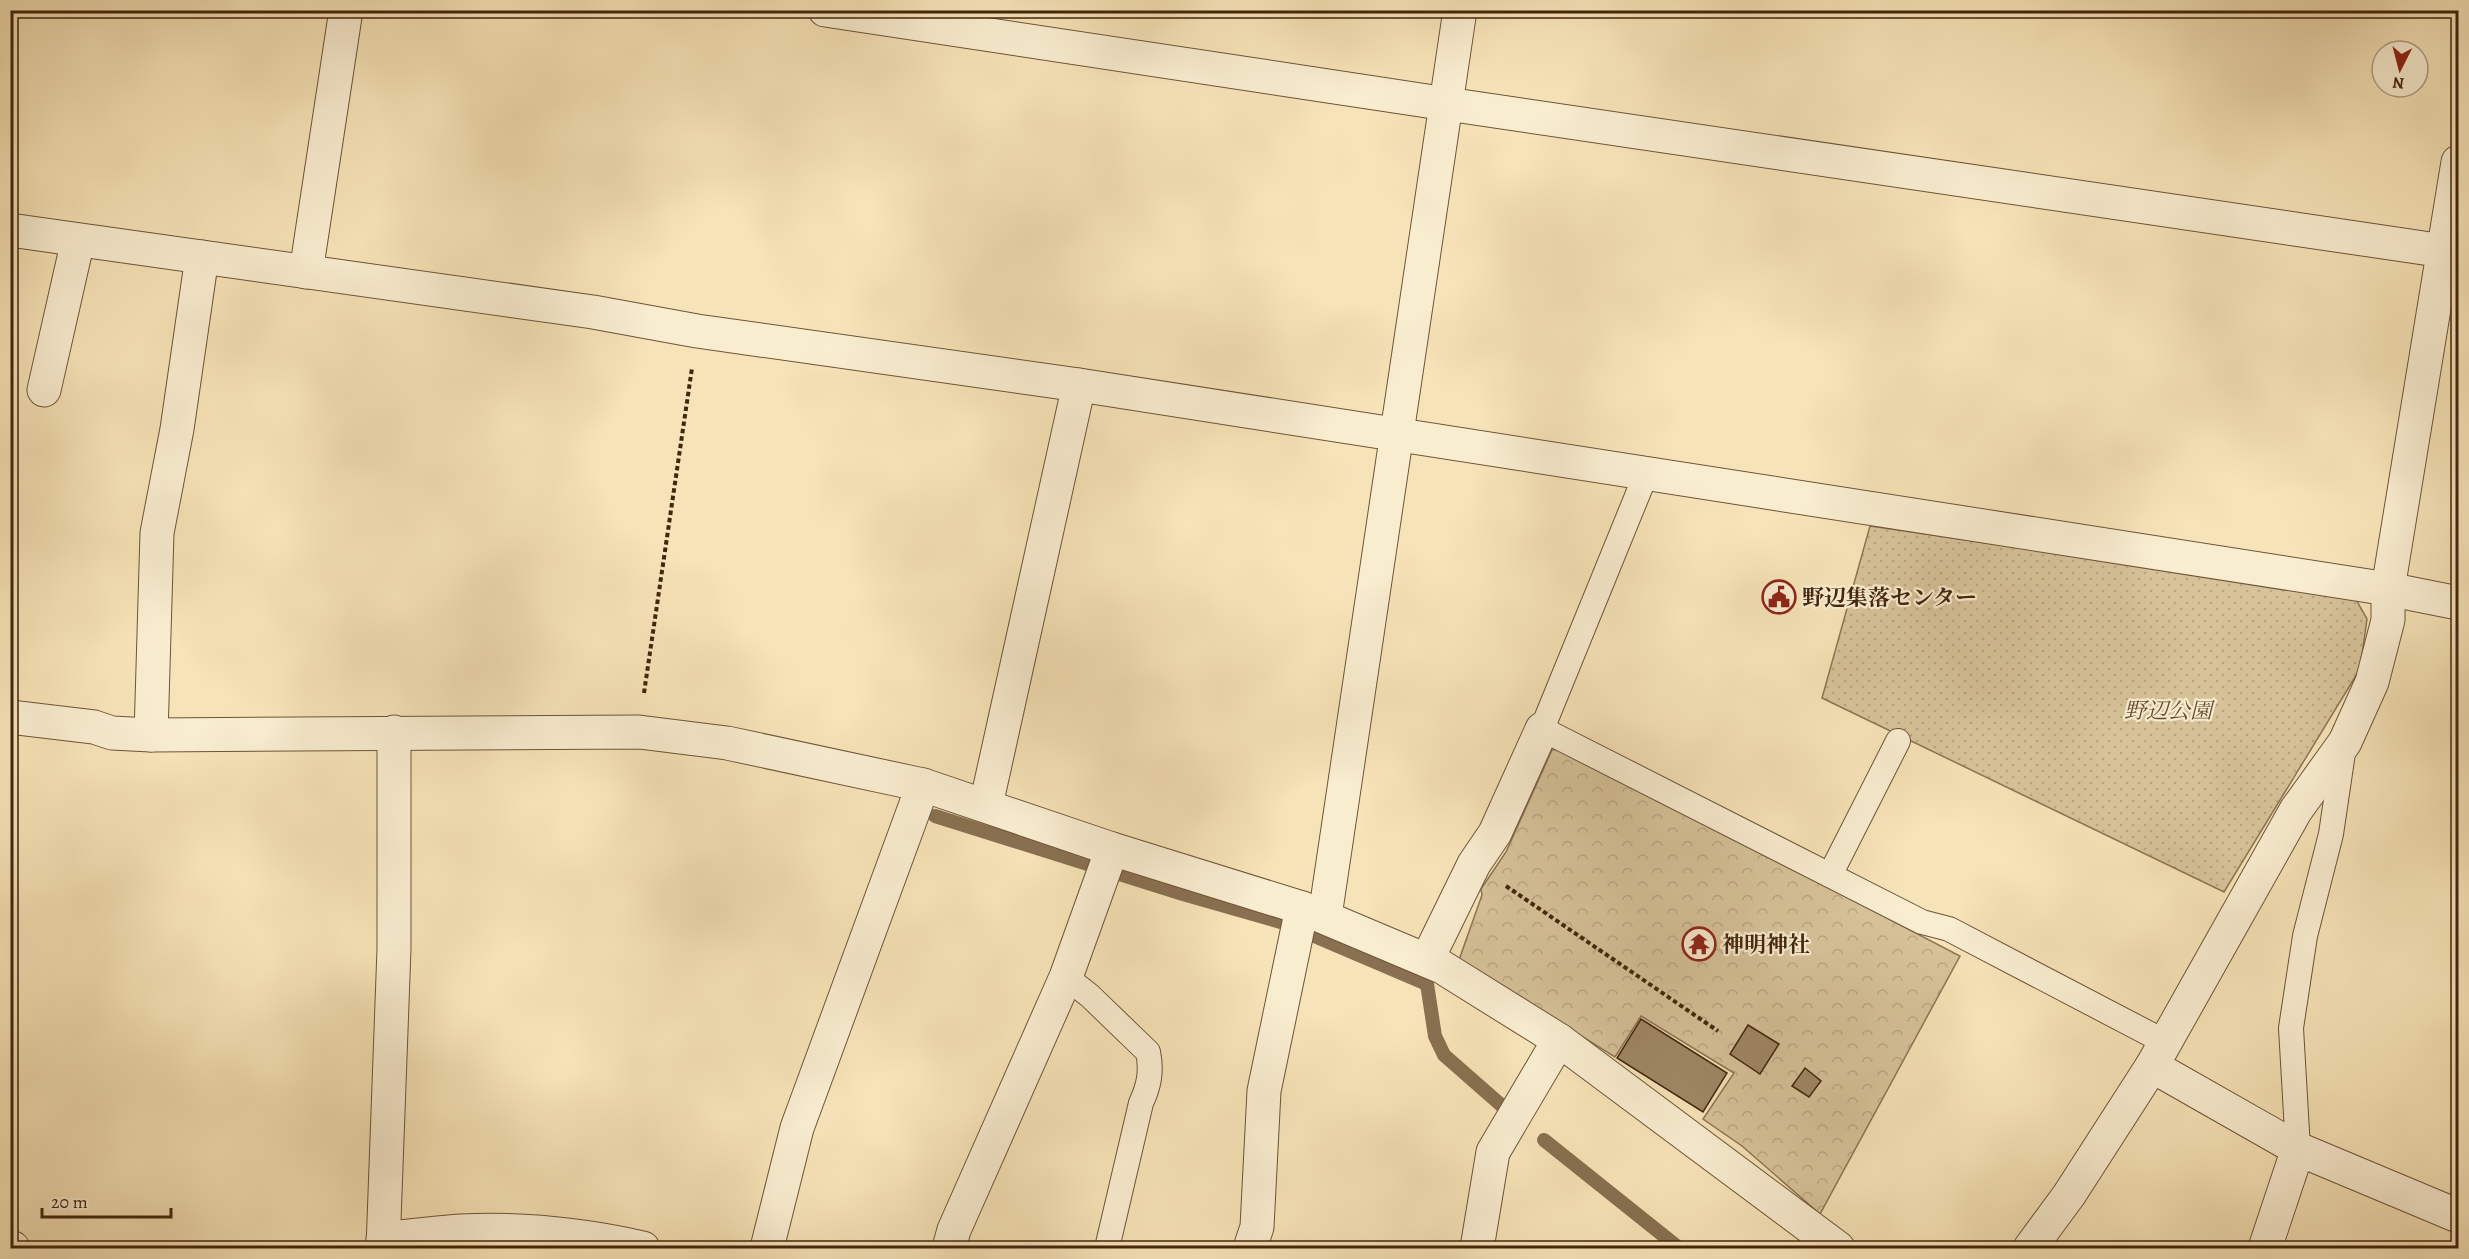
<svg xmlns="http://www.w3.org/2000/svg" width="2469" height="1259" font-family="Alegreya,'Noto Serif JP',serif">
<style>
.forest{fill:url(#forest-crowns);stroke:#8c7453;stroke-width:1.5}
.park{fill:url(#park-dots);stroke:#8c7453;stroke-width:1.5}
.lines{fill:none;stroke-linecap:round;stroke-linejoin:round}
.stream{stroke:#887050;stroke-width:14}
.building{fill:#9f8865;stroke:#41250c;stroke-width:1.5}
.lane-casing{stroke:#6e5437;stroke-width:26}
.street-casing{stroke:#6e5437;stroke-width:35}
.path{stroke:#41250c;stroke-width:4;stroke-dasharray:4.5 3;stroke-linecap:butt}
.lane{stroke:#f9edd0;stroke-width:24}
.street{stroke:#f9edd0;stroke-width:33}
.labels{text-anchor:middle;stroke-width:4.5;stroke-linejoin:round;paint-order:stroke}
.poi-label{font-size:22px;font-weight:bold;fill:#41250c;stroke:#f9edd0;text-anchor:start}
.park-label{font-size:22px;font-style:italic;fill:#664c30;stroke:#f9edd0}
</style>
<defs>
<pattern id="forest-crowns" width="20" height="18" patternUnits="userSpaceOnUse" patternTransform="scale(1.5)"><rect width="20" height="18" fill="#d7c39a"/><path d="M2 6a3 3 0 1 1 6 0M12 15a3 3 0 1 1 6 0" fill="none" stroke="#baa784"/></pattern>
<pattern id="park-dots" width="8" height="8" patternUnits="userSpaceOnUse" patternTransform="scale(1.5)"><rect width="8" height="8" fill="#d7c39a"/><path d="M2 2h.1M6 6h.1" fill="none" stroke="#baa784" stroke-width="1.8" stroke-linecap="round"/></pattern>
</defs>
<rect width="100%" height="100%" fill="#f6e3b7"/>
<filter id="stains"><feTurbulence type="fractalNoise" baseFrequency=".00333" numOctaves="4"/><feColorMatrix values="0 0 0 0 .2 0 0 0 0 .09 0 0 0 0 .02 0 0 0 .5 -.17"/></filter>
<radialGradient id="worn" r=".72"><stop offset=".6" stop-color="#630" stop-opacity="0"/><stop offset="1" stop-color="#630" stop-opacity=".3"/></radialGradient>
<path class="forest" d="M1562,749L1960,956L1820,1214L1742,1146L1703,1119L1734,1073L1641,1016L1615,1057L1459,960L1482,895L1481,889L1506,852L1552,750Z"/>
<path class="park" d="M1870,526L2354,596L2367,619L2360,669L2224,892L1822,698Z"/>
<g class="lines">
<g class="stream">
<path d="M935,816L1183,894L1284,923L1427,984L1435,1036L1444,1055L1501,1105"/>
<path d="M1544,1140L1679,1248"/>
</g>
</g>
<g class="building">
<path d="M1641,1019L1727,1073L1703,1112L1617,1058Z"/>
<path d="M1748,1025L1779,1044L1760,1074L1730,1054Z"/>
<path d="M1805,1068L1821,1081L1809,1097L1792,1086Z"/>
</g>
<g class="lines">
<defs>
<g id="lane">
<path d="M1646,474L1542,729L1922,922L1949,929L2165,1042"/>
<path d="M1830,875L1898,741"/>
<path d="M1066,977L1090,996L1148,1052C1152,1071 1149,1086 1141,1103L1107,1248"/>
<path d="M2298,1149L2291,1028L2305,936L2331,834L2344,746"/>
</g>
<g id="street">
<path d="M825,10L1447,104L2444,251"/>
<path d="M10,230L593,312L697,331L1079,385L2388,589L2458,603"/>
<path d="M306,272L346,10"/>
<path d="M44,390L78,240"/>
<path d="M10,717L94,727L112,733L151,735L639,732L727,743L923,785L1112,849L1302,908L1442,967L1559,1040L1838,1248"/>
<path d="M151,735L157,533L177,429L202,257"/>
<path d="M986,805L1079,385"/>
<path d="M1325,916L1460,10"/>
<path d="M1427,960L1474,864L1495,833L1542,729"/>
<path d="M2152,1066L2298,1149L2458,1216"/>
<path d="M383,1239C409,1236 435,1233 461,1231C521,1228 585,1235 643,1248"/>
<path d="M10,1248H13"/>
<path d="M383,1248L394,949V732"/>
<path d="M767,1248L797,1128L923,785"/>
<path d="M949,1248L954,1230L1066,977L1112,849"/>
<path d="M1250,1248L1257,1227L1264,1091L1302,908"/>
<path d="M1477,1248L1493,1152L1559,1040"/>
<path d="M2030,1248L2069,1195L2152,1066L2296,810L2345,742L2372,682L2388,620V589L2458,162"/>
<path d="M2265,1248L2298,1149"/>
</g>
</defs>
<use href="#lane" class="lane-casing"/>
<use href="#street" class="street-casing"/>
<g class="path">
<path d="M644,693L692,368"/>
<path d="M1506,886L1718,1031"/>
</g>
<use href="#lane" class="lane"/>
<use href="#street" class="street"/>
</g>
<defs>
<symbol id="civic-ring" viewBox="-11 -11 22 22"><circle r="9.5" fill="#f9edd0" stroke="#8f2418" stroke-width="1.5"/><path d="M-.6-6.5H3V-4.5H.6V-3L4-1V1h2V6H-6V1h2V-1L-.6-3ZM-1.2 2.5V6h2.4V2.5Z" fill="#8f2418"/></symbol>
<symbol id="temple-ring" viewBox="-11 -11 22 22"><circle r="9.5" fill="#f9edd0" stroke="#8f2418" stroke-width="1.5"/><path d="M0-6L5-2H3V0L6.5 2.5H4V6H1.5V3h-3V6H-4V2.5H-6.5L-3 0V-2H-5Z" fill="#8f2418"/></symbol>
</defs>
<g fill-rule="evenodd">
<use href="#civic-ring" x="1760" y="578" width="38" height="38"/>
<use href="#temple-ring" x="1680" y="925" width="38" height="38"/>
</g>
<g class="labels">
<g class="poi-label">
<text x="1802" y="605">野辺集落センター</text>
<text x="1722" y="952">神明神社</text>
</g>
<g class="park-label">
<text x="2168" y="718">野辺公園</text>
</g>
</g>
<rect width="2469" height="1259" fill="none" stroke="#f6e3b7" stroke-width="36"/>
<rect x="12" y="12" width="2445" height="1235" fill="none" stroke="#41250c" stroke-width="3"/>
<rect x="18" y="18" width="2433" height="1223" fill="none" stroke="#41250c" stroke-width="1.5"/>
<g transform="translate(2400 69) rotate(186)"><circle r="28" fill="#f9edd0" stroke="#af9d82" stroke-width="1.5"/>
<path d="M0-4.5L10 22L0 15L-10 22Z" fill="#8f2418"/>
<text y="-9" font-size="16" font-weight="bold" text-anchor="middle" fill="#41250c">N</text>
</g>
<path d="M42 1208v9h129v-9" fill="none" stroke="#41250c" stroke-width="3"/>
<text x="51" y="1208" font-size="18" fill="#41250c" stroke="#f9edd0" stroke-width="4.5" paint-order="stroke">20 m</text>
<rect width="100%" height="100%" filter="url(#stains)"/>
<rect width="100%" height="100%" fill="url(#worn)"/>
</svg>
